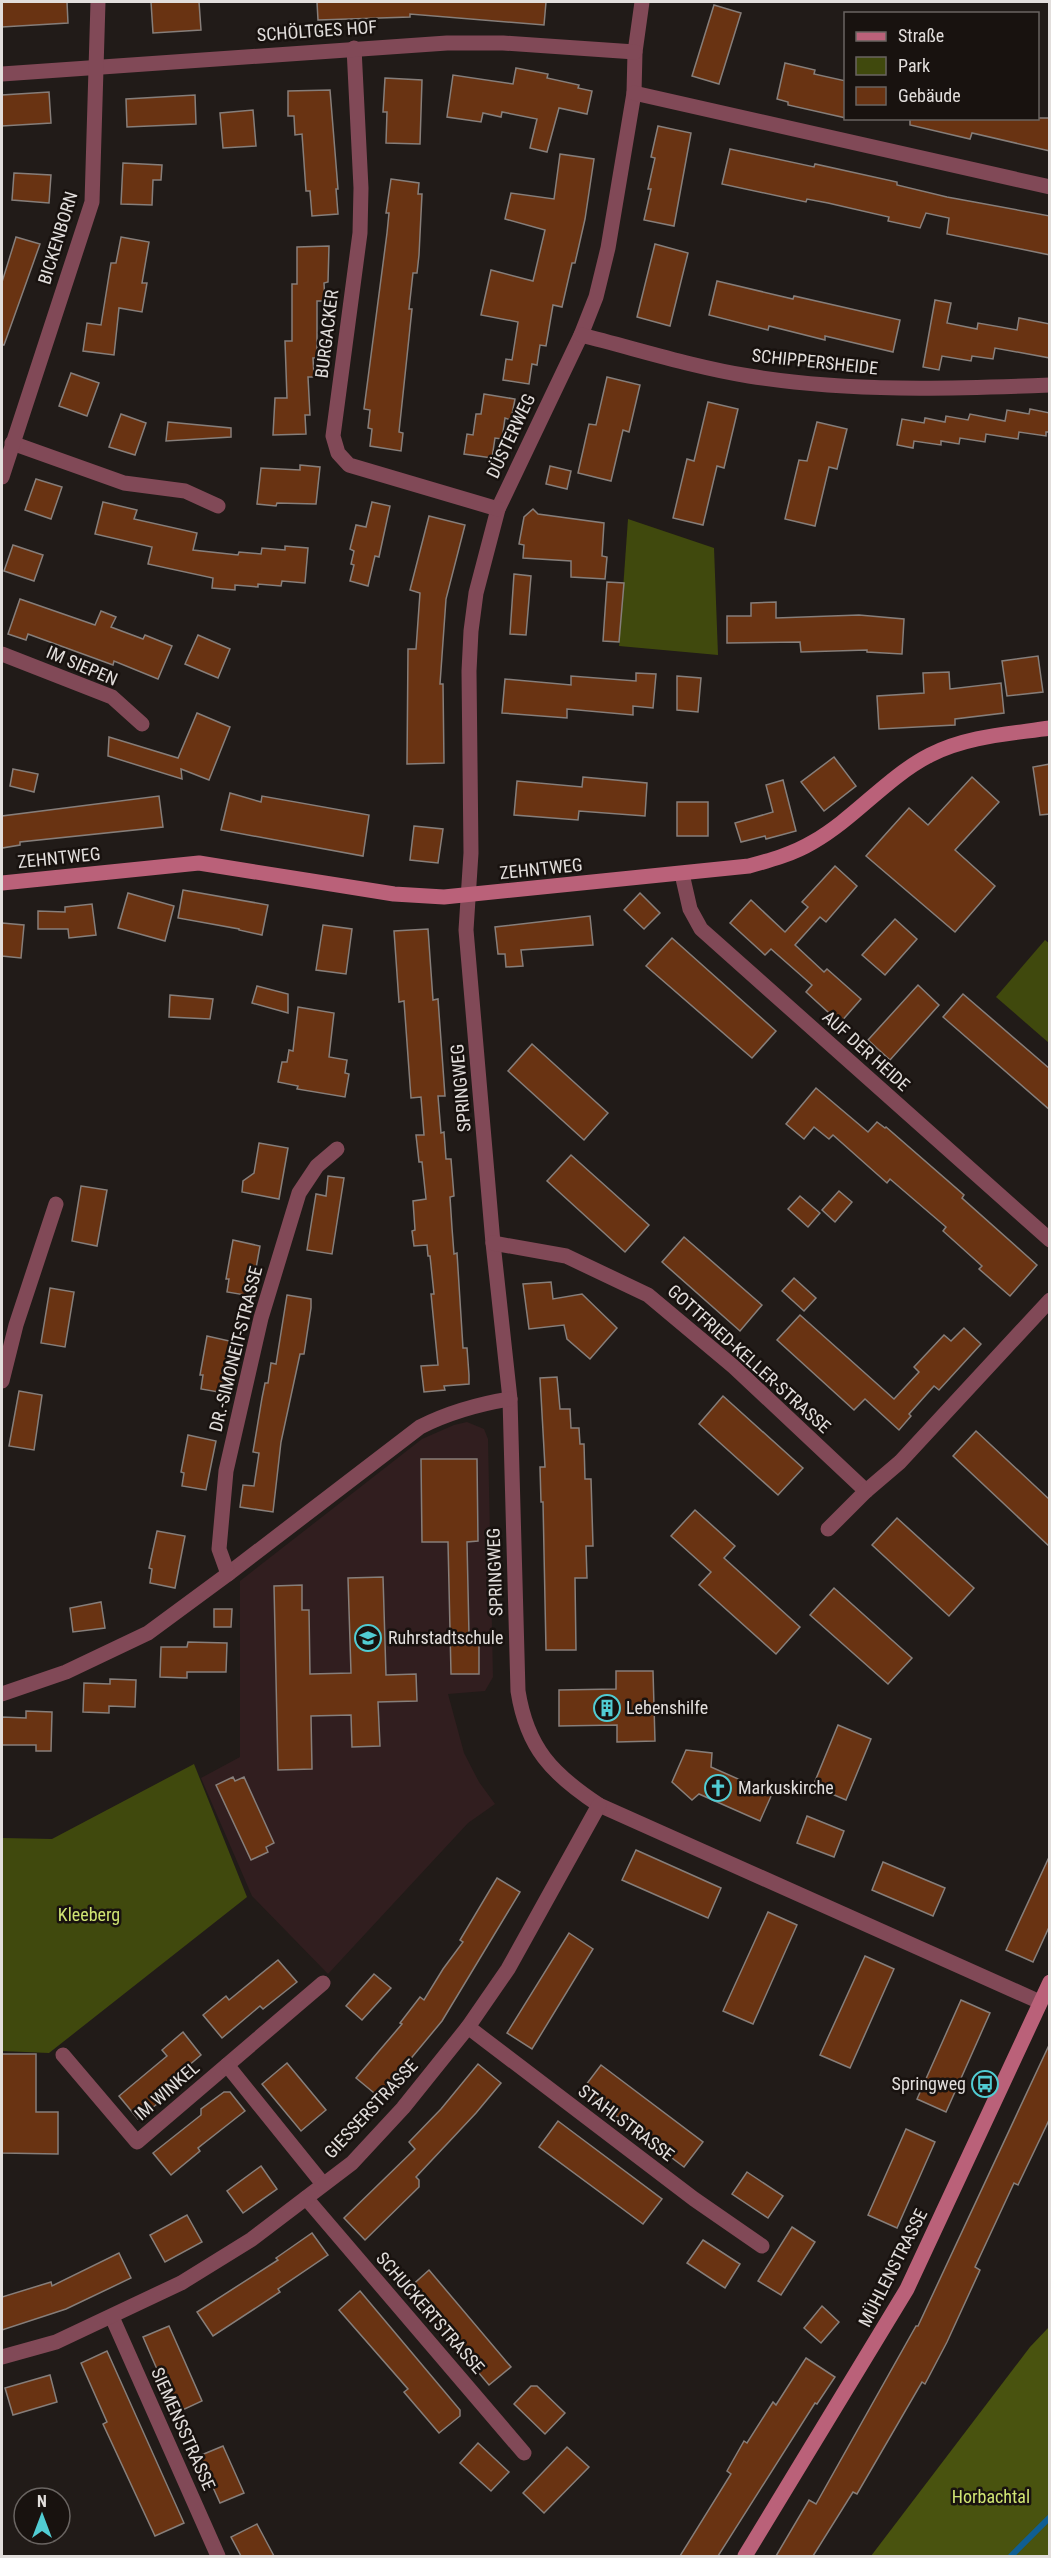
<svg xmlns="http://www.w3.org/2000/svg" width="1051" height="2558" font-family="'Roboto Condensed',sans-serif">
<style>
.education{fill:#311e1f}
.green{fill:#40490d}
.forest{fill:#49530f}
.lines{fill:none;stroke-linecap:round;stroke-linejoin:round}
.stream{stroke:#0f5e93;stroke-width:6}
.building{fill:#693312;stroke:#867e7a;stroke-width:1.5}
.street{stroke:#814957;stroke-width:15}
.secondary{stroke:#ba6179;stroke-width:15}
.labels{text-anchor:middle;stroke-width:5;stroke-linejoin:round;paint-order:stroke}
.street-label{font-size:18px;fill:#e2dedc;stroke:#18120f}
.poi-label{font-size:18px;fill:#e2dedc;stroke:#18120f;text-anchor:start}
.park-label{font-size:18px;fill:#d0e573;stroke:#18120f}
</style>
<rect width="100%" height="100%" fill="#211b18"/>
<path class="education" d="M467,1422L484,1429L488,1439L493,1677L485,1691L448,1694L464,1753L479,1782L495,1804L468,1823L328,1974L252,1896L201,1778L240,1757V1581L422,1439L454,1425Z"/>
<g class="green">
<path d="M628,519L714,548L718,655L619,646Z"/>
<path d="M1045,940L1050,944L1049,1043L996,997Z"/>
<path d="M194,1764L247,1897L49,2053L2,2051V1838L52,1839Z"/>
</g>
<path class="forest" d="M1049,2327V2556H871L1030,2347Z"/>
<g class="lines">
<path class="stream" d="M1011,2556L1050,2517"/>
</g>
<g class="building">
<path d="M2,2H67L68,23L2,27Z"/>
<path d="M151,2H199L201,30L153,33Z"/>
<path d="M317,2H546L544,25L410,14V17L318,20Z"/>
<path d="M714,5L741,13L719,84L692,76Z"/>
<path d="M785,63L815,70L814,74L846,81V118L788,105V102L777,99Z"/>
<path d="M516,68L548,74L547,78L579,85L578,88L592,91L587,114L559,108L547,152L530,148L537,119L502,112L501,117L483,113L481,122L447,117L453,75L513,84Z"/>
<path d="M385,78L422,80L420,144L386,143L387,112H383Z"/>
<path d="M330,90L338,189H336L338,214L312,216L310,191H306L302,134L295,135L294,116H288V91Z"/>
<path d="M49,92L51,123L2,126V95Z"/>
<path d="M195,95L196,124L127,127L126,99Z"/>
<path d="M253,110L256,146L223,148L220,113Z"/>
<path d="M910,118H1050V151L972,133L970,139L910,125Z"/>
<path d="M658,126L691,133L674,226L644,220L651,189H648L655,158L651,157Z"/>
<path d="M730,149L814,167L815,164L897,182V185L947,197L1050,216V255L947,234L949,218L926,213L920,228L888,221L889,217L828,203L807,199L806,202L722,184Z"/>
<path d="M560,154L594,159L585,219L575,263H572L562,307L553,305L546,346L540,345L537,365L532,364L529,384L503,380L506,359L512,360L518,322L481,315L491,270L533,281L545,230L505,219L511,193L554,199Z"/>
<path d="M123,163L162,165L161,180H153L152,205L121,204Z"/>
<path d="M14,173L51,175L49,203L12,200Z"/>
<path d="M391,179L419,183L418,194H422L419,255L417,273H413L409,309H412L399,432L403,433L401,451L370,446L372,429L368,428L370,410L364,409L387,233L389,213H386Z"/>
<path d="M16,237L40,244L4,345H2V282Z"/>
<path d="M121,237L149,242L142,283H147L142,312L119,308L114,355L83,351L87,323L101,325L111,263H116Z"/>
<path d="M655,244L688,253L670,326L637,317Z"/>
<path d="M329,246L328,282L324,283L325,301H317V358H313L314,377H308L310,415H305L306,434L273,435L275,398H287L285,341H292V284H297V247Z"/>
<path d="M717,281L793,299L794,296L900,320L893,352L825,336V340L769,326L768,330L709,315Z"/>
<path d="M935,300L951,303L947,323L977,329L978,323L1017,330L1019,318L1050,324V358L995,348L993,359L972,356L971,361L942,356L939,370L923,367Z"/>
<path d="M71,373L99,383L87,416L59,406Z"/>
<path d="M607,377L640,385L629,432L623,430L611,481L578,473L589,424L596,425Z"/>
<path d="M484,394L515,399L511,420L505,418L502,439L495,438L492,458L464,454L467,434L473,435L476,414H481Z"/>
<path d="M708,402L738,409L724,468L717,466L703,525L673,518L687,459L694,461Z"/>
<path d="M1030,409L1050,413V432H1046V436L1019,432L1018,439L986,434L985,442L960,438L959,444L941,441V445L914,441L913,448L897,445L902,419L924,423L925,418L945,422L946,416L968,420L970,414L1005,421L1007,410L1029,414Z"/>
<path d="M121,414L146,423L135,455L109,447Z"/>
<path d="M168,422L231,428V437L166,441Z"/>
<path d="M817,422L847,429L837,469L829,467L815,526L785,519L799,460L807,461Z"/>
<path d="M300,465L320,467L316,504L277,503L276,506L257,504L261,468L300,470Z"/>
<path d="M550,466L571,471L567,489L546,484Z"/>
<path d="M36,479L62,487L51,519L25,510Z"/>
<path d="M103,502L137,510L134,519L197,533L193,550L238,555L239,552L261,554L262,548L285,550V546L308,548L305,583L282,581L281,586L258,584V587L235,585V590L212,588L213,578L148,564L152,547L95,534Z"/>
<path d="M372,502L390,506L379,557L375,556L368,586L350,581L354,565L351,564L354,551L350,549L356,525L366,527Z"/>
<path d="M533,509L538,514L604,523L602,556L607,557L605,579L571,577V561L523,558L524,545L519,544L524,517Z"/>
<path d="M429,516L465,525L446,599L440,684H443L444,763L407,764L408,649H416L420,593L410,590Z"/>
<path d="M13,545L43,555L34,581L4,571Z"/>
<path d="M514,574L531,576L526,635L510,634Z"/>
<path d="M607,582L624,583L619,642L603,641Z"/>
<path d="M20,599L95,625L101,611L116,617L111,627L143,639L145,635L172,646L158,679L114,661L113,665L28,634L26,640L8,634Z"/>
<path d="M776,602V618L859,615L904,619L902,654L867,652V650L801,652L800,642L727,643V616H751V603Z"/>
<path d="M198,635L230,649L218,678L185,664Z"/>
<path d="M1038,656L1043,692L1007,696L1002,661Z"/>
<path d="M949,672L950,689L1001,683L1004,713L955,719V725L879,729L877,696L924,693L923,673Z"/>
<path d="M636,673L656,674L653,708L633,706V715L567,709V718L502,713L505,679L571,685V676L636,681Z"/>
<path d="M677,676L701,678L698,712L677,710Z"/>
<path d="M197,713L230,727L209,780L181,769L182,779L108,756L109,737L178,758Z"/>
<path d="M834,757L856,786L824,811L801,782Z"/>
<path d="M1050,764V814L1040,815L1033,767Z"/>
<path d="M13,769L38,774L34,792L10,786Z"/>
<path d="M583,777L647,783L645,816L579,811L578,820L514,815L517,781L582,787Z"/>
<path d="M972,777L999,802L955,850L995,886L955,932L866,856L909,808L928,825Z"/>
<path d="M783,780L796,831L766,839L765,836L741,842L735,823L773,812L766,785Z"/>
<path d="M230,793L261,802L262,796L369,815L363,856L221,830Z"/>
<path d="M159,796L163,827L20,842V845L2,848V816Z"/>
<rect x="677" y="802" width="31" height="34"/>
<path d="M414,826L443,829L438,863L410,860Z"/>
<path d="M835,866L857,886L826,922L820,917L795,945L824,972L827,969L861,999L840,1023L806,992L812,985L771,949L765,955L730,923L751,900L785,932L808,907L802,902Z"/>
<path d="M183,890L268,905L262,935L239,930V929L178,918Z"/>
<path d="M128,893L174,906L165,941L118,928Z"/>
<path d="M640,893L660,913L644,929L624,910Z"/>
<path d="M92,904L96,935L69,938L68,929H38V911L65,912V907Z"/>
<path d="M590,916L593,945L521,950L523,966L506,967L505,954H498L495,927Z"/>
<path d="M895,919L917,939L885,975L862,955Z"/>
<path d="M2,923L24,925L21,958L2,956Z"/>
<path d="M323,925L352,929L346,974L316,970Z"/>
<path d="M428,929L433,1000L438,999L445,1096H438L441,1133L444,1132L446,1159H451L454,1196L450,1197L452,1228L454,1254L457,1253L463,1348H467L469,1375V1384L444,1386L445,1390L424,1392L421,1366L438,1365L431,1294H434L430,1256H428L427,1245L414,1246L412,1231L415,1230L413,1201L426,1199L422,1162H419L416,1135H424L421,1097L411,1098L404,1001L399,1002L394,931Z"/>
<path d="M672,938L776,1031L752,1058L646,966Z"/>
<path d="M918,985L939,1005L890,1060L868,1040Z"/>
<path d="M257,986L288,994V1013L252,1003Z"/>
<path d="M963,994L1050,1069V1110L943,1017Z"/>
<path d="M170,995L213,999L210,1019L169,1017Z"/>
<path d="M298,1007L334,1013L329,1057L347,1060L345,1073L349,1074L345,1097L297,1089L298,1086L278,1082L282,1062H287L289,1050L293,1051Z"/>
<path d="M532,1044L608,1113L584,1140L508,1071Z"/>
<path d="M816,1088L868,1132L877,1122L885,1128L886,1127L964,1195L962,1198L1037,1265L1010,1296L979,1269L982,1266L943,1231L946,1227L890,1179L887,1183L833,1135L829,1139L814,1127L804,1139L786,1124Z"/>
<path d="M259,1143L288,1148L279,1199L242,1192L243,1181L254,1173Z"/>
<path d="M571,1155L649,1225L625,1252L547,1181Z"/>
<path d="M328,1176L344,1178L332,1254L307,1250L316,1194L326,1196Z"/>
<path d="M81,1186L107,1190L97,1246L72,1241Z"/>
<path d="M839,1191L852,1202L835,1222L822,1210Z"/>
<path d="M800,1196L820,1213L808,1227L788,1209Z"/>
<path d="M684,1237L762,1305L740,1331L662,1262Z"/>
<path d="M233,1240L260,1246L251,1296L227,1292L229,1279H226Z"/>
<path d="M794,1278L816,1298L804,1311L782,1291Z"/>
<path d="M551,1282L553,1299L582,1294L617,1328L590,1359L567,1339L564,1325L529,1329L523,1284Z"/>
<path d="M50,1288L74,1292L65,1347L41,1343Z"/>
<path d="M287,1295L311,1299V1308L304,1354H300L281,1442L273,1512L240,1507L243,1485L254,1486L259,1453L253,1452L262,1398L265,1383H268L271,1363L276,1364Z"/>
<path d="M800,1315L894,1399L919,1372L914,1367L944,1335L951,1341L964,1328L981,1344L939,1390L934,1386L909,1414L911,1416L899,1430L865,1399L854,1410L777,1340Z"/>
<path d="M207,1336L234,1342L224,1393L201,1389L203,1375H200Z"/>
<path d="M557,1377L560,1409H570L571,1428H579L580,1444H584L585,1479H591L593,1546H586L587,1578H575L576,1650H546L543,1502H541L540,1467H545L540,1378Z"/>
<path d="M19,1391L42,1395L34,1450L9,1446Z"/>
<path d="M723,1396L803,1468L778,1495L699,1424Z"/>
<path d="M976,1431L1050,1500V1547L953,1456Z"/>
<path d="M188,1435L216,1441L206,1490L182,1486L184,1473L181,1472Z"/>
<path d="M421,1459H477L478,1541L467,1542L469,1635H479V1674H451L448,1542H422Z"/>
<path d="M695,1510L735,1546L724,1558L800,1627L776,1654L699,1585L711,1572L671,1536Z"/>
<path d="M897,1518L974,1588L949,1616L872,1545Z"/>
<path d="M157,1531L185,1536L175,1588L150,1583L152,1569L149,1568Z"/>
<path d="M383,1577L386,1675L416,1674L417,1701L378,1702L380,1746L352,1747L351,1715L311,1716L312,1769L278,1770L274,1586L302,1585V1610H309L310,1674L351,1673L348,1578Z"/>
<path d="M834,1588L912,1658L888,1684L810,1615Z"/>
<path d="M101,1602L105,1628L73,1632L70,1608Z"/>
<path d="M214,1609H232L231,1627H214Z"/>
<path d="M188,1642L227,1643L226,1672H187V1678L160,1677L161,1647H187Z"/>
<path d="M616,1671H653L655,1741L617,1742V1725L559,1726V1690L616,1689Z"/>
<path d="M110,1679L136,1680L135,1707L109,1706V1713L83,1712L84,1683L110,1684Z"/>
<path d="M26,1711L52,1712L51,1751H36V1745H2V1717L26,1718Z"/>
<path d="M838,1725L871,1739L846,1800L813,1786Z"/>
<path d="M686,1750L712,1753L711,1767L772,1794L760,1821L699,1794L692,1800L672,1782Z"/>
<path d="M233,1777L235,1781L244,1777L274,1843L266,1847L268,1852L251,1860L216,1785Z"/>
<path d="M807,1816L844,1831L834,1857L797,1843Z"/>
<path d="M636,1850L721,1888L708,1918L622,1880Z"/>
<path d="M1050,1855V1925L1033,1962L1006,1950Z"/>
<path d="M883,1862L945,1888L933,1916L872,1890Z"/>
<path d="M497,1878L520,1892L442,2021L379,2097L356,2078L402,2024L400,2023L420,1997L424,2000L443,1969L463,1942L460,1940Z"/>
<path d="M768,1912L797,1925L753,2024L723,2011Z"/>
<path d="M569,1933L593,1949L532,2049L507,2033Z"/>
<path d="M865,1956L894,1969L850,2068L820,2055Z"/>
<path d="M278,1960L297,1982L263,2009L260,2006L222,2038L203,2015L226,1996L229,2000Z"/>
<path d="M374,1974L391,1988L362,2020L346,2006Z"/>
<path d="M961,2000L990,2013L946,2112L917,2099Z"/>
<path d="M183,2032L201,2055L165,2086L171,2093L138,2119L119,2096L167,2056L162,2050Z"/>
<path d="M1050,2043V2118L1018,2185L1014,2183L975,2267L980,2270L947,2342L925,2384L922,2382L857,2494L853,2492L813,2556H776L809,2500L816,2504L916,2326H918Z"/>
<path d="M2,2054H36V2112H58V2154L2,2153Z"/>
<path d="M287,2063L326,2110L301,2131L262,2084Z"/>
<path d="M478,2064L501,2083L476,2113L416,2177L419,2180V2187L365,2240L344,2218L415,2149L409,2142L441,2109Z"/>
<path d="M601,2065L703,2142L684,2167L582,2090Z"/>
<path d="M224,2092H230L245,2111L198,2148L200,2151L171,2175L153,2153L201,2115V2109Z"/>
<path d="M558,2121L662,2199L643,2224L539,2147Z"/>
<path d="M906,2129L935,2142L897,2228L868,2215Z"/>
<path d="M261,2166L277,2189L243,2213L227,2191Z"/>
<path d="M747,2172L783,2196L768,2218L732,2194Z"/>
<path d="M187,2215L202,2242L165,2262L150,2235Z"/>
<path d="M792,2227L815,2242L781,2295L758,2281Z"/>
<path d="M312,2233L328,2255L278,2289L280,2292L213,2336L197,2312L278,2260L276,2258Z"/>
<path d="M703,2240L740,2264L725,2288L687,2263Z"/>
<path d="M119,2253L131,2278L66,2309L2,2330V2297L51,2282L52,2286Z"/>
<path d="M429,2270L511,2367L489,2385L408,2289Z"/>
<path d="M360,2291L460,2410V2416L439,2433L404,2392L408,2389L339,2310Z"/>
<path d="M822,2306L839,2322L821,2343L804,2328Z"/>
<path d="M169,2326L202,2401L176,2413L143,2337Z"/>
<path d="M107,2351L184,2523L155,2536L103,2424L107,2422L81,2363Z"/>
<path d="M806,2358L835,2377L817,2404L815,2403L718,2556H680L731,2474L727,2471L744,2441L747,2443L773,2402L776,2405Z"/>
<path d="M50,2375L57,2402L13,2415L5,2388Z"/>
<path d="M531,2386H537L565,2413L545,2434L514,2404Z"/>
<path d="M478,2443L509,2472L491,2491L460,2463Z"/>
<path d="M223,2446L244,2493L220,2503L199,2456Z"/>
<path d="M567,2447L589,2467L544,2513L523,2493Z"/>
<path d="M257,2524L266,2541L274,2556H241L231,2537Z"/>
</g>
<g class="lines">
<g class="street">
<path d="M642,2L635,52L634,93L608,248L596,297L581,335L498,509L476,593L471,631L469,671L471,853L466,930L493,1243L510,1399L518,1691C527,1748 552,1774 599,1805L1040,2002"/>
<path d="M354,48L361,188L360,233L333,436L338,453L349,465L498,509"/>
<path d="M2,74L447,43H503L635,52"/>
<path d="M634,93L1050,187"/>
<path d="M581,335C637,349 693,367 749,376C849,392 949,389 1050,385"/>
<path d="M12,443L124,483L185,491L218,506"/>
<path d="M2,477L92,202L98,2"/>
<path d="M2,654L112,697L142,724"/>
<path d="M682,874L690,909L701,929L1050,1240"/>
<path d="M493,1243L566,1256L648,1295L734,1367L866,1491"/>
<path d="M2,1381L16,1325L56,1204"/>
<path d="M828,1529L866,1491L900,1462L1050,1300"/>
<path d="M228,1574L420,1427C448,1413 479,1404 510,1399"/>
<path d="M2,1694L66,1672L148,1633L228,1574L219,1549L226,1471L261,1318L299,1193L317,1166L337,1149"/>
<path d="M468,2027L694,2199L762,2246"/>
<path d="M63,2055L137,2142L323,1983"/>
<path d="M227,2065L323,2184"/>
<path d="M306,2198L524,2453"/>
<path d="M112,2317L218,2556"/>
<path d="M2,2357L56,2342L181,2283L252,2239L352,2163L403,2108L468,2027L508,1969L599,1805"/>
</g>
<g class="secondary">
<path d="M2,883L199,863L394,894L444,897L749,866C771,860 793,854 813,842C855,818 887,777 930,755C967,736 1009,734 1050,728"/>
<path d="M745,2556L907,2289L1050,1982"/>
</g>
</g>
<defs>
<symbol id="school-ring" viewBox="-11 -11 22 22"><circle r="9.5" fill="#18120f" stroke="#51ccd3" stroke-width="1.5"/><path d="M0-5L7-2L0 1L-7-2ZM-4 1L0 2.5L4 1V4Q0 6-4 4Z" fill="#51ccd3"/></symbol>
<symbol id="building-ring" viewBox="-11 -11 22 22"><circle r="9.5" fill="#18120f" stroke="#51ccd3" stroke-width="1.5"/><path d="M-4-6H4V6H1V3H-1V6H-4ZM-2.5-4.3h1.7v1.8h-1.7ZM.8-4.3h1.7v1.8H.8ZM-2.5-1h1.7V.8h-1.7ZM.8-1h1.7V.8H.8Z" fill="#51ccd3"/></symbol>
<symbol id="church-ring" viewBox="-11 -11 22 22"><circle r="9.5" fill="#18120f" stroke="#51ccd3" stroke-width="1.5"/><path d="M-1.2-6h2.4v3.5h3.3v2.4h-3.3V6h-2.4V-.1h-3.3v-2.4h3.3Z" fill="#51ccd3"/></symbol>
<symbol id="bus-ring" viewBox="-11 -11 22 22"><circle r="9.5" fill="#18120f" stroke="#51ccd3" stroke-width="1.5"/><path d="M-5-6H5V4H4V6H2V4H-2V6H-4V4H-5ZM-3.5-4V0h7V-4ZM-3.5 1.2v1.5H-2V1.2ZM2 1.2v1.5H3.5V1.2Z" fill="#51ccd3"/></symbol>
</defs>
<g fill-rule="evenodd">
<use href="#school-ring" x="353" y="1623" width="30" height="30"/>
<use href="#building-ring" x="592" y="1693" width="30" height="30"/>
<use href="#church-ring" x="703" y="1773" width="30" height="30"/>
<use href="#bus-ring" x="970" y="2069" width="30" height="30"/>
</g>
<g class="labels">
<g class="street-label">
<text transform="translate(317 31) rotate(-4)" y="6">SCHÖLTGES HOF</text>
<text transform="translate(58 238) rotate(-73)" y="6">BICKENBORN</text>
<text transform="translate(327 334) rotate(-83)" y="6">BURGACKER</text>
<text transform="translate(815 362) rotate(6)" y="6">SCHIPPERSHEIDE</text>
<text transform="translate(511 436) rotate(-65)" y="6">DÜSTERWEG</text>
<text transform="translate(82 666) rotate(23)" y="6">IM SIEPEN</text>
<text transform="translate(59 858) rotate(-6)" y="6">ZEHNTWEG</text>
<text transform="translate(541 869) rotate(-6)" y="6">ZEHNTWEG</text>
<text transform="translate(866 1051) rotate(42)" y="6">AUF DER HEIDE</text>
<text transform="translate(461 1088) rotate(-95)" y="6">SPRINGWEG</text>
<text transform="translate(236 1349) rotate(-76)" y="6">DR.-SIMONEIT-STRASSE</text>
<text transform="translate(749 1359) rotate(42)" y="6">GOTTFRIED-KELLER-STRASSE</text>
<text transform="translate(495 1572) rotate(-92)" y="6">SPRINGWEG</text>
<text transform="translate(167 2091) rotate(-41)" y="6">IM WINKEL</text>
<text transform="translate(371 2109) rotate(-47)" y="6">GIESSERSTRASSE</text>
<text transform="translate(626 2123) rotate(37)" y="6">STAHLSTRASSE</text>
<text transform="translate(893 2268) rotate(-63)" y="6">MÜHLENSTRASSE</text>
<text transform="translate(430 2313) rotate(49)" y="6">SCHUCKERTSTRASSE</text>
<text transform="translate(183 2429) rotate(66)" y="6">SIEMENSSTRASSE</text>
</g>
<g class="poi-label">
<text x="388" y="1644">Ruhrstadtschule</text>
<text x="626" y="1714">Lebenshilfe</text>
<text x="738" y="1794">Markuskirche</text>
<text x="966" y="2090" text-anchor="end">Springweg</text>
</g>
<g class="park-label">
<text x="89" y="1921">Kleeberg</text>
<text x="991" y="2503">Horbachtal</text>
</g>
</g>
<rect width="1051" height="2558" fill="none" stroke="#e2dedc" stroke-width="6"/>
<rect x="844" y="12" width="195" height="108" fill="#18120f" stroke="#696461" stroke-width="1.5"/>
<rect x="856" y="32" width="30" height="9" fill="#ba6179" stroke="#696461" stroke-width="1.5"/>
<text x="898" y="42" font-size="18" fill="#e2dedc">Straße</text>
<rect x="856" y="57" width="30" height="18" fill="#40490d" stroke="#696461" stroke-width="1.5"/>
<text x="898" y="72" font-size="18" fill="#e2dedc">Park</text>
<rect x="856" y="87" width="30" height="18" fill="#693312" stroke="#696461" stroke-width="1.5"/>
<text x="898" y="102" font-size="18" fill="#e2dedc">Gebäude</text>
<g transform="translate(42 2516)"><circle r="28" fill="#18120f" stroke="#696461" stroke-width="1.5"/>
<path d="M0-4.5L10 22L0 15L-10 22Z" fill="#51ccd3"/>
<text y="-9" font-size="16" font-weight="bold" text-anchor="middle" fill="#e2dedc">N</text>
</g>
</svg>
